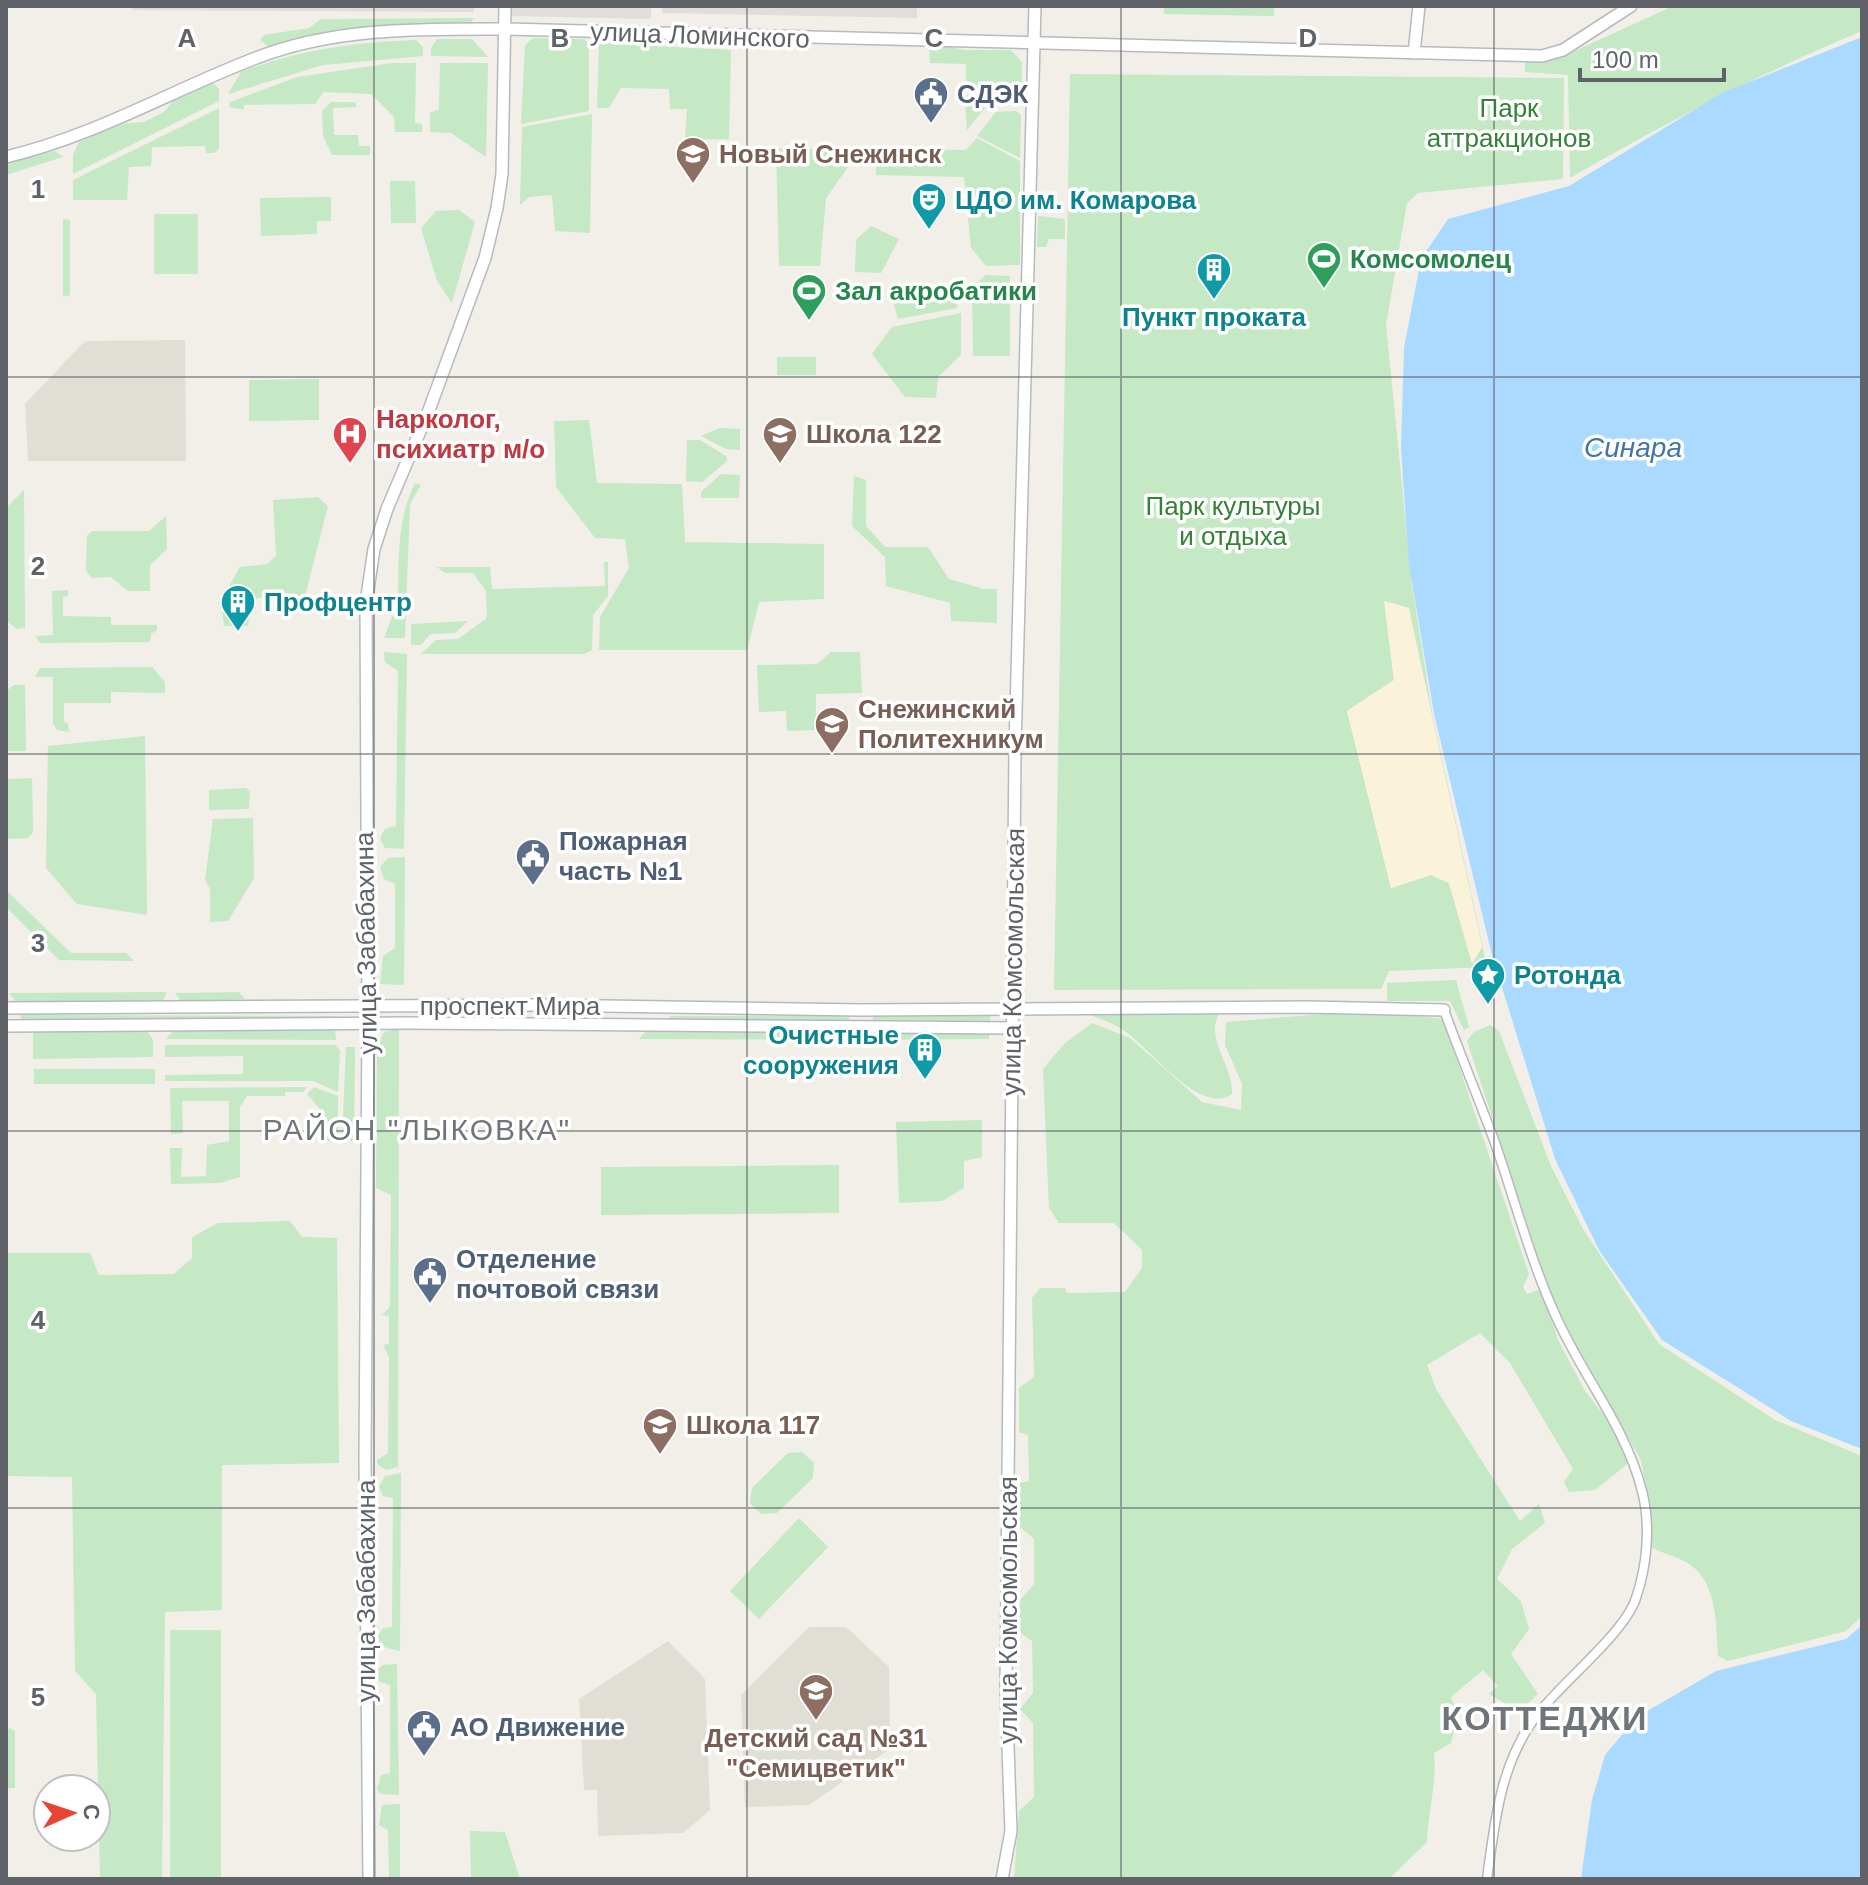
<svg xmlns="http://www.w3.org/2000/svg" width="1868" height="1885" font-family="Helvetica,sans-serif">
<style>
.industrial{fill:#e0deda}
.education{fill:#e1ded6}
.green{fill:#c5e8c5;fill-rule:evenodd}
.sand{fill:#fbf3d9}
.water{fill:#aadaff}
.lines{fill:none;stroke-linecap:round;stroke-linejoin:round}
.street-casing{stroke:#b5b8bc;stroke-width:11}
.secondary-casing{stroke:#b6babf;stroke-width:14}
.street{stroke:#fff;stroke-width:8}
.secondary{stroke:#fff;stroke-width:11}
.grid{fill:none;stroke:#5f6368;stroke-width:2;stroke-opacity:0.55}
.labels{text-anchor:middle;stroke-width:7;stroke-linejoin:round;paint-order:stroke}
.street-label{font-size:26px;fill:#5f6368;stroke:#fff}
.service-label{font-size:26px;font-weight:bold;fill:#4e5e75;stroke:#fff;text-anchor:start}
.park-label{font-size:26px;fill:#348238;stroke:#fff}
.education-label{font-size:26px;font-weight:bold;fill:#785e54;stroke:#fff;text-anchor:start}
.culture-label{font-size:26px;font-weight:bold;fill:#0d838f;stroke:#fff;text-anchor:start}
.leisure-label{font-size:26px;font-weight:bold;fill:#27864d;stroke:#fff;text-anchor:start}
.health-label{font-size:26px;font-weight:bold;fill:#be3a42;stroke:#fff;text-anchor:start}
.water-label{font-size:28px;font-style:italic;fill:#4174aa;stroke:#fff}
.quarter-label{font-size:30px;letter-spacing:2px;fill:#70757a;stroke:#fff}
.district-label{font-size:34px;font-weight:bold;letter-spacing:2px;fill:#70757a;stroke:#fff}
.grid-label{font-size:26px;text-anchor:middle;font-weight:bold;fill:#5f6368;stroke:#fff;stroke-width:7;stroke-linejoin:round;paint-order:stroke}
</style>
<rect width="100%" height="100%" fill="#f1efe8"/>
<g class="industrial">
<path d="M132,6H474V12L132,10Z"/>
<path d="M512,6H651V19L512,16Z"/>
<path d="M662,6H917V18L662,13Z"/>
</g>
<g class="education">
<path d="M185,340L186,461H28L25,404L85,341Z"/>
<path d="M809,1627H846L889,1667L890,1749L809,1805L745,1807L741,1695Z"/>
<path d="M668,1641L705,1679L710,1810L683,1833L598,1836L597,1790H584L579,1699Z"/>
</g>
<g class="green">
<path d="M1164,6H1274V16L1164,14Z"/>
<path d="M1673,6H1862V31C1761,73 1665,123 1570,178L1568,75L1525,72V59L1550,60L1566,55Z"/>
<path d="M474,18L469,24L348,29L268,46L260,40L264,35L309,28L321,19Z"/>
<path d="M533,38L584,39L589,44V111L521,124L525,45Z"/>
<path d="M437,39H472L488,57L431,56V48Z"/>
<path d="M416,40L423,47V56L323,65L228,94L241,72C298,50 355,42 416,40Z"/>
<path d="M599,43L731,50L729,139L685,140L687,109H670L669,89L621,88L609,108H597Z"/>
<path d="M940,45L965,50H1011L1022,62V97C1004,112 982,91 966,80V64L930,63L929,48Z"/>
<path d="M392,63H416L415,123L422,124V132H395L394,117L371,94L324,92L315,104L244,105V110L229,107L230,102L297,77Z"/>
<path d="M440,63H488L486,157L451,133L430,132V113L439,109Z"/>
<path d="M1070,74L1564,78L1563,179L1418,193L1407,203L1386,325L1412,585L1432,712L1487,967L1389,971L1381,989L1054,990ZM1385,601L1409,608L1482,947L1472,963L1449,883L1431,875L1391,888L1347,711L1394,680Z"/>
<path d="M213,83L219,89V101L73,174V155L79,142L123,124L144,122L164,112L173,101Z"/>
<path d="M971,93L985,108L967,130L965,97Z"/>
<path d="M331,102H355L357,107L333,108L334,135H358L359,146H370V155H332L323,136L322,111Z"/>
<path d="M219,108V149L214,153H206L205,146L152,147L151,166L129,167L127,200H73V180Z"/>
<path d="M1016,111L1021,115L1020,158L977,136L996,112Z"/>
<path d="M592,114L590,233L555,231L552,195L529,197L520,205L522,127Z"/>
<path d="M977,138L1020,161V265L986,266L971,248L964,177L876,175L877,149L966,150Z"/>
<path d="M776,149H861L826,198L820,266H779Z"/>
<path d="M55,151L63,157L6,175V164Z"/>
<path d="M390,181H415L416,223H391Z"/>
<path d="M331,197V221H317V234L261,236L260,198Z"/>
<path d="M459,210L475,222L452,303L437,281L421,228L436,211Z"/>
<rect x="154" y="214" width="44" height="60"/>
<path d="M1038,216L1065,219V239H1049L1046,247H1037Z"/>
<path d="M63,219L70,220V295L63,297Z"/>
<path d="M871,226L899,239L881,273L855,272L856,240Z"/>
<path d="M986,275L1010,276V356H973L972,287Z"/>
<path d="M951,279H958L957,308L898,319L893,301L941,302L951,296Z"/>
<path d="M961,313V355L938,377L936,398L905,397L872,354L892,327Z"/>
<rect x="777" y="357" width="39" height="18"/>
<path d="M319,379V420L249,421V380Z"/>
<path d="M589,420L597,483L682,484L685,542L824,544V599L759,602L747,650H599L600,617L629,568L625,539L595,538L556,487L554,421Z"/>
<path d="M720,428L740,429V450L726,449L701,436Z"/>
<path d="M687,440H700L726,456L727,461L702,482L686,481Z"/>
<path d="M721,474L740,475L739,498H701V492Z"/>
<path d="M854,476L866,480V526L885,547H928L949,579L984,589H997V623L951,621L950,603L886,586L885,557L852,526Z"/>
<path d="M415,483L421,485L410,504L405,638H384L392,617L398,612C399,567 395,524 415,483Z"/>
<path d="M24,490L25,628L17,629L6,620V508Z"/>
<path d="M318,497L328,506L305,596H265L252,600L248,626H224L221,600L240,567L267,564L276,556L273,500Z"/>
<path d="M166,516L167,549L150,565V591H128L111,577L92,578L86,571L87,536L92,531H149Z"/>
<path d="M604,562H608V596L593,615L592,650L584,654H421L436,640L458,639L487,618L486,591L473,573H445L437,567H490L492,589L605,586Z"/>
<path d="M68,590V596L63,597V616L111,617V625H157V630L151,634L150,642L40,643L35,636L53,635L52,591Z"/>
<path d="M468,621L455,633L430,634L421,645H411V624Z"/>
<path d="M384,652L407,654L404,849L385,848L380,838L385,829L396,826L398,671L385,662Z"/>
<path d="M831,652H860L862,693L816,694V730L787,731L786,711L759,712L757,665L817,664Z"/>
<path d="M152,667L165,682V693L111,692V703H64V722L68,723L69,732L57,730L53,724V677H35L40,668Z"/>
<path d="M14,685H25L26,751H6V691Z"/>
<path d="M145,736L147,915L77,904L46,868L48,746Z"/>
<path d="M32,778L33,832L28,838L6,839V779Z"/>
<path d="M246,788L250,792L249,809L209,810V790Z"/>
<path d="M253,818L254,878L228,921L210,922V889L205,880L213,819Z"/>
<path d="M405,857L404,985L380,984L383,956L395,948V884L384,879L380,867L388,858Z"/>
<path d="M6,890L71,953H126L134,961L59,960L6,907Z"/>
<path d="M1456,980L1469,1027L1464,1030L1450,1001H1387V983Z"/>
<path d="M167,992L162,1003H17L9,993Z"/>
<path d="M239,992L245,999L181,1002L175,993Z"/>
<path d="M1222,1009C1201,1037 1234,1064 1232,1094C1202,1117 1149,1048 1126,1032C1114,1023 1099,1019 1086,1013Z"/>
<path d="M1335,1013H1389L1443,1019L1529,1274L1523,1287L1527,1294L1542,1289L1558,1340L1585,1391L1618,1433L1630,1462L1595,1490L1569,1492L1564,1482L1573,1469L1510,1363L1480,1333L1427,1365L1436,1389L1520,1521L1539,1504L1545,1523L1512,1549L1497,1579L1521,1601L1529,1629L1511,1654L1538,1694L1519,1712L1489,1694L1498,1686L1483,1670L1451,1697C1459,1714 1456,1725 1451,1743L1434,1753C1437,1782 1428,1812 1427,1842L1389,1879H1014L1019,1811L1034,1797L1033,1723L1020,1709L1033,1693L1032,1641L1019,1632L1020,1600L1034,1584V1539L1019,1526L1020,1483L1029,1481L1028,1435L1019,1432V1388L1034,1377L1032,1298L1040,1288H1065L1067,1293L1125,1292L1142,1268V1250L1114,1223H1059L1049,1208L1043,1069L1064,1044L1092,1023L1130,1038L1202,1102L1241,1110L1242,1084L1225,1045L1226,1022Z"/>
<path d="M21,1015L337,1016V1021L21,1020Z"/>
<path d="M670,1016H849V1020H669Z"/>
<path d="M873,1016H990V1021L873,1020Z"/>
<path d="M1490,1025L1499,1031L1551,1166L1583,1229L1659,1344L1775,1420L1862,1456V1616L1846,1631L1728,1661L1718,1656C1716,1628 1718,1586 1692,1566C1681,1557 1663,1554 1651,1547L1648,1497L1641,1460L1569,1335L1546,1282L1467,1041L1474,1032Z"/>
<path d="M399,1028L398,1467L386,1470L377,1464V1460L388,1453L389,1357L383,1345L389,1344V1316L382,1315L390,1307L391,1195L376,1188L377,1047L384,1032Z"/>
<path d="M146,1029L153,1040V1057L33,1059V1031Z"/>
<path d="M174,1030H335L336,1040L166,1039Z"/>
<path d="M645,1032L852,1033L857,1040L639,1039Z"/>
<path d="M989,1032V1039L866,1040V1033Z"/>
<path d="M165,1045H335L340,1050L338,1092L313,1081H165V1075L243,1074V1056L165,1057Z"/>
<path d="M346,1047H355L354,1141H342Z"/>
<rect x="34" y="1069" width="121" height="15"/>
<path d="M307,1087L303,1092H285V1096H247L240,1107V1177L220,1183L171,1184L170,1148H182L181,1177L206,1176L207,1145L229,1141V1101H182L183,1133L171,1134L170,1088Z"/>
<path d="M314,1087L338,1096V1141H326L325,1115L307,1094Z"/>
<path d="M982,1120V1157L964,1161V1188L942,1201L899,1203L896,1122Z"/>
<path d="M839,1165V1213L601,1215V1167Z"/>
<path d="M290,1221L302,1237L337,1238L339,1463L222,1465V1610L165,1612L162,1879H100L96,1694L75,1671L72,1477L6,1476V1253H90L99,1275L174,1274L192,1258V1237L218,1223Z"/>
<path d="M802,1452L814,1463L813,1478L777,1513L761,1514L750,1503L752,1488L788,1453Z"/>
<path d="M401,1473L400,1651L380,1646L378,1636L383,1628L392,1627L393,1498L383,1496L379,1487L385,1476Z"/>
<path d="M799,1518L828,1547L759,1619L730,1591Z"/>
<rect x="170" y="1630" width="51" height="249"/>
<path d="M397,1664L399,1795L381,1794L377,1790L381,1775L390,1773V1685L377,1681V1670L383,1665Z"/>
<path d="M10,1728L15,1731V1788H6V1730Z"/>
<path d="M400,1804V1879H389L388,1830L379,1825L382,1805Z"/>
<path d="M470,1831L505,1832L520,1879H471Z"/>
</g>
<path class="sand" d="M1384,601L1408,608L1482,947L1472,964L1449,883L1431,875L1391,888L1347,711L1394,680Z"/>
<g class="water">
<path d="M1862,37V1449L1791,1421L1662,1340L1599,1250L1555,1159L1492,955L1434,714L1409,564L1401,449L1404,348L1421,259L1448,219L1569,186L1722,93Z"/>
<path d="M1862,1625V1879H1581L1592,1800L1605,1755L1637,1717L1716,1671L1846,1639Z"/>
</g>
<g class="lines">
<defs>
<path id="street" d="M1444,1010C1460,1054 1478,1097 1494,1140C1514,1197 1529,1256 1554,1312C1580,1373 1626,1426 1642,1491C1651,1525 1647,1566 1636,1598C1625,1632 1566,1679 1542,1709C1501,1757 1495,1819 1487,1879"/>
<g id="secondary">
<path d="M1414,53L1419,6"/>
<path d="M6,157C95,136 172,90 256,58C335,27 421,29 505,29L1542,56L1563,50L1631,6"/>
<path d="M6,1008L541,1005L861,1010L1310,1007L1444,1010"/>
<path d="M6,1026L407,1023L1013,1028"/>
<path d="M369,1879L365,1459L368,1024L366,603L374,549L387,509L429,410L485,258L497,208L502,174L505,6"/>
<path d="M1002,1879L1011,1831L1006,1692L1015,749L1035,6"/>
</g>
</defs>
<use href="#street" class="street-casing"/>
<use href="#secondary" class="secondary-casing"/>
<use href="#street" class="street"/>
<use href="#secondary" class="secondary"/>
</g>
<path class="grid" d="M374,6V1879M747,6V1879M1121,6V1879M1494,6V1879M6,377H1862M6,754H1862M6,1131H1862M6,1508H1862"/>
<defs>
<symbol id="civic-pin" viewBox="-11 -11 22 30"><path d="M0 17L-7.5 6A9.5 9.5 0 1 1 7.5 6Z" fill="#5c6f8a" stroke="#fff"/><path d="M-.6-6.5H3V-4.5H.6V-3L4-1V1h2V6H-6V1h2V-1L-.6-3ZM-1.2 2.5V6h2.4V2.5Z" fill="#fff"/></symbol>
<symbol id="university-pin" viewBox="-11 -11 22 30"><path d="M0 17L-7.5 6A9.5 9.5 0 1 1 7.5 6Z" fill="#8d6e63" stroke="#fff"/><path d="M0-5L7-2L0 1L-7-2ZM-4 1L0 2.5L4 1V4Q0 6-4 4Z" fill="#fff"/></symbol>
<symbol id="theatre-pin" viewBox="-11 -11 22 30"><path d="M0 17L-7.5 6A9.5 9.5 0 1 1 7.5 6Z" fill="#0f9aa8" stroke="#fff"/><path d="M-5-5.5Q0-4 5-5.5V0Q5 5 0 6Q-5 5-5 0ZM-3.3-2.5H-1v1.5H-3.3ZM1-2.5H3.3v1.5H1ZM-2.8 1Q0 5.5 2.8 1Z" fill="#fff"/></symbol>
<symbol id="stadium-pin" viewBox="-11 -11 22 30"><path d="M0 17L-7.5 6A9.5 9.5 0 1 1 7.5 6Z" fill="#2e9e5b" stroke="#fff"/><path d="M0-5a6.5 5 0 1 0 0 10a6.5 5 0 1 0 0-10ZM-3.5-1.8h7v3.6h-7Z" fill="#fff"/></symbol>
<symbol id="building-pin" viewBox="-11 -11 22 30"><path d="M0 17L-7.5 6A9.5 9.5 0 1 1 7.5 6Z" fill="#0f9aa8" stroke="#fff"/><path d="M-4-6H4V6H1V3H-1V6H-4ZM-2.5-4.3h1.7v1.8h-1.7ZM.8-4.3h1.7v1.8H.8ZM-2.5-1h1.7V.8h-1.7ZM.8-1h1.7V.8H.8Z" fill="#fff"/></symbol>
<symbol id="hospital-pin" viewBox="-11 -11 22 30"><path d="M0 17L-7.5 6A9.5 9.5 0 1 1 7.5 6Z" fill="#e0444e" stroke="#fff"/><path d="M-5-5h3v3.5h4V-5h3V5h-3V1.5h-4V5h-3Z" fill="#fff"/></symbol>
<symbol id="school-pin" viewBox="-11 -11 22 30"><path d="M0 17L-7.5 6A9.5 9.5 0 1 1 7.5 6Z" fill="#8d6e63" stroke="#fff"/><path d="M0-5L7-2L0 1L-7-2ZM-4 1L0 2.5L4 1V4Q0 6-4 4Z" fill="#fff"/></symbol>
<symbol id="sight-pin" viewBox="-11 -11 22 30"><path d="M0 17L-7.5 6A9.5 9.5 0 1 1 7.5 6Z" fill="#0f9aa8" stroke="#fff"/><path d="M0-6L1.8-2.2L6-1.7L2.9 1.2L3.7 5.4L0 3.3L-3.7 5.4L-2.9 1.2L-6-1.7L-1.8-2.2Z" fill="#fff"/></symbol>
</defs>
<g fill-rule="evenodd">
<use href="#civic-pin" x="911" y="74" width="40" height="54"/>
<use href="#university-pin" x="673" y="134" width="40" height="54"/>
<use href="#theatre-pin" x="909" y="180" width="40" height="54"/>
<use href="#stadium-pin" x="1304" y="239" width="40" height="54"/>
<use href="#building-pin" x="1194" y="250" width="40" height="54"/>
<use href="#stadium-pin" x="789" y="271" width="40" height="54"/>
<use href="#hospital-pin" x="330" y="414" width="40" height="54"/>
<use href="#school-pin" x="760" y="414" width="40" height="54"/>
<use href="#building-pin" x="218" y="582" width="40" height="54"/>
<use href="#university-pin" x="812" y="704" width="40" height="54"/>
<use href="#civic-pin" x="513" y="836" width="40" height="54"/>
<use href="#sight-pin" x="1468" y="955" width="40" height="54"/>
<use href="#building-pin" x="905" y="1030" width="40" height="54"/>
<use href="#civic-pin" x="410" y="1254" width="40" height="54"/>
<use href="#school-pin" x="640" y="1405" width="40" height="54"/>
<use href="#school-pin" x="796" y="1671" width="40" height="54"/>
<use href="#civic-pin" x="404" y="1707" width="40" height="54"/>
</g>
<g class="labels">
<g class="street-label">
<text transform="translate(700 35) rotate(2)" y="9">улица Ломинского</text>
<text transform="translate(366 943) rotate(-91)" y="9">улица Забабахина</text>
<text transform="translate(1013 962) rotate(-89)" y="9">улица Комсомольская</text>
<text x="510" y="1015">проспект Мира</text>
<text transform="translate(366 1591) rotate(-90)" y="9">улица Забабахина</text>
<text transform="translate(1008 1610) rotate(-90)" y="9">улица Комсомольская</text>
</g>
<g class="service-label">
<text x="957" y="103">СДЭК</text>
<text x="559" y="850">Пожарная<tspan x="559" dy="30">часть №1</tspan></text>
<text x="456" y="1268">Отделение<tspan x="456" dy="30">почтовой связи</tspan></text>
<text x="450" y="1736">АО Движение</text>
</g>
<g class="park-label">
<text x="1509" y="117">Парк<tspan x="1509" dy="30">аттракционов</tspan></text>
<text x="1233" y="515">Парк культуры<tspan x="1233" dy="30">и отдыха</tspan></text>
</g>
<g class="education-label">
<text x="719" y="163">Новый Снежинск</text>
<text x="806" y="443">Школа 122</text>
<text x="858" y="718">Снежинский<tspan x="858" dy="30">Политехникум</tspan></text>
<text x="686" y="1434">Школа 117</text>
<text x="816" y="1747" text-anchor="middle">Детский сад №31<tspan x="816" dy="30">"Семицветик"</tspan></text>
</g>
<g class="culture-label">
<text x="955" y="209">ЦДО им. Комарова</text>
<text x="1214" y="326" text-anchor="middle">Пункт проката</text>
<text x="264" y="611">Профцентр</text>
<text x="1514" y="984">Ротонда</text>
<text x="899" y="1044" text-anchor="end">Очистные<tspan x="899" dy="30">сооружения</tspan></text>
</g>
<g class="leisure-label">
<text x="1350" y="268">Комсомолец</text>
<text x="835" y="300">Зал акробатики</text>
</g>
<g class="health-label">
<text x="376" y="428">Нарколог,<tspan x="376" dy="30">психиатр м/о</tspan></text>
</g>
<g class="water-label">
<text x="1633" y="457">Синара</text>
</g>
<g class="quarter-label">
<text x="417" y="1140">РАЙОН "ЛЫКОВКА"</text>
</g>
<g class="district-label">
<text x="1545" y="1730">КОТТЕДЖИ</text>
</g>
</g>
<g class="grid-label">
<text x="187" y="47">A</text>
<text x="560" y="47">B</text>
<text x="934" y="47">C</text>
<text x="1308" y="47">D</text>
<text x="38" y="198">1</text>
<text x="38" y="575">2</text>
<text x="38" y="952">3</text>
<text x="38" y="1329">4</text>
<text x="38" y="1706">5</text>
</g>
<rect width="1868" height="1885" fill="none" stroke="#5f6368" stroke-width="16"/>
<g transform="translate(72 1813) rotate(87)"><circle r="38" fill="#ffffff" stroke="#bfc1c3" stroke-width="2"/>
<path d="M0-6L14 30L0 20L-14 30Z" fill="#ea4335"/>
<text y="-12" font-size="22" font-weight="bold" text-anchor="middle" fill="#5f6368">С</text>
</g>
<path d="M1580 68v12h144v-12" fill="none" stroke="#5f6368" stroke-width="4"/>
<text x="1592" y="68" font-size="24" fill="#5f6368" stroke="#ffffff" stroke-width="6" paint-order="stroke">100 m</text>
</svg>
